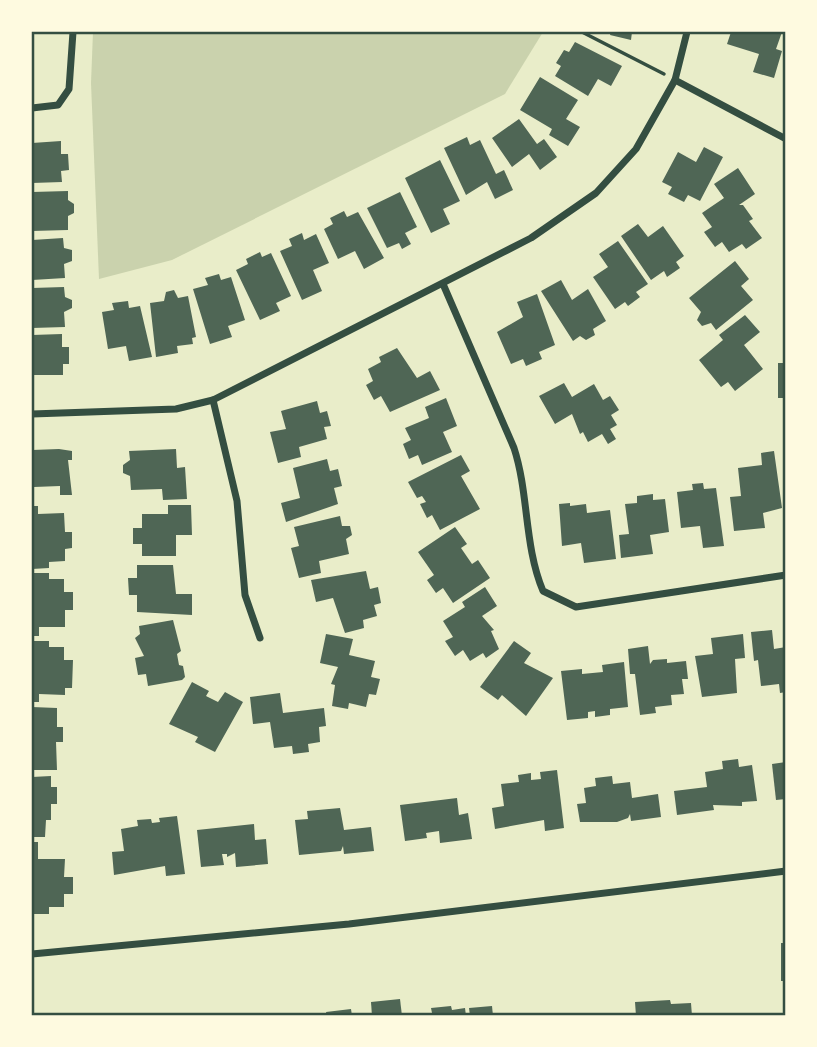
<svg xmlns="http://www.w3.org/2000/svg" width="817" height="1047" font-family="Montserrat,sans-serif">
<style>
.green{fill:#cad2ad}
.building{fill:#4f6655}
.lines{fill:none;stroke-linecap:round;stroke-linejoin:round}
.path{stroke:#344e41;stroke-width:3.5}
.minor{stroke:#344e41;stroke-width:7}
.neatline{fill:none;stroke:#344e41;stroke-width:2.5}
</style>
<rect width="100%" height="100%" fill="#e9edc9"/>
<path class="green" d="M93,32H543L505,94L172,260L99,279L91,83Z"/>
<g class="building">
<path d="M611,32H632L631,40L610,35Z"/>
<path d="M731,32H782L776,49L782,51L774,78L753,72L759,54L727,44Z"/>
<path d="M575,42L622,66L611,86L598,79L588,96L555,76L561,66L556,63L564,50L569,52Z"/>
<path d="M540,77L578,100L566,119L580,127L568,146L549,135L552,129L520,110Z"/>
<path d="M519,119L537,144L544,139L557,157L540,170L529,154L512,167L492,138Z"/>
<path d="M467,137L470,145L480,140L496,174L504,170L513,190L495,199L487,182L466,195L444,148Z"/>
<path d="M61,141V154H68L69,170L61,171L62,182L32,183V143Z"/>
<path d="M704,147L723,157L700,201L688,195L684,202L668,194L672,187L662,182L678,152L696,162Z"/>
<path d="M440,160L460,201L443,209L450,224L431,233L405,178Z"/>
<path d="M738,168L755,194L739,205H743L753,219L749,221L762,238L746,249L742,244L729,252L722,242L715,247L704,232L712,227L702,213L724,198L714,184Z"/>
<path d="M68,191V200L74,204V213L68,216V230L32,231V192Z"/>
<path d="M400,192L417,227L405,233L411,244L402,249L399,243L387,248L367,208Z"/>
<path d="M344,211L347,217L358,212L384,258L364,269L355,251L338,259L324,229L333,224L330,218Z"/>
<path d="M638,224L648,237L663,226L684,256L676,262L680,268L667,277L664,271L651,280L621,236Z"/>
<path d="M302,233L304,240L316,234L329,263L313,270L322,291L302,300L280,251L292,246L289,239Z"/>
<path d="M63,238L64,248L72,250V261L64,264L65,278L32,280V240Z"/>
<path d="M618,241L648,284L636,292L640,297L628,306L625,302L615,309L593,277L608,267L599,254Z"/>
<path d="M260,252L262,257L271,253L291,296L276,303L280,311L260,320L236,270L248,264L246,259Z"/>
<path d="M735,261L749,279L741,286L753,300L716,330L711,323L702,326L697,320L701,312L689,298Z"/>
<path d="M219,274L221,280L231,277L245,320L228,326L232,337L210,344L193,289L208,285L205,278Z"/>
<path d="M561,280L572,300L588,289L606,321L593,329L595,335L586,340L580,336L573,341L541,291Z"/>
<path d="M64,287L65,297L72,300V308L64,312L65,327L32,328V288Z"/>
<path d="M174,290L178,298L188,296L196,337L192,338L193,344L177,346L178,353L156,357L150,303L164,301L166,292Z"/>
<path d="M537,294L555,345L539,352L542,359L526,366L523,359L511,364L497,332L523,317L517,302Z"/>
<path d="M128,301L129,308L140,306L152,357L129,361L126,346L108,349L102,312L114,310L112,303Z"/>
<path d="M745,315L760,332L744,345L763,369L735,391L728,382L721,387L699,360L723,340L719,335Z"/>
<path d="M62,334V347H69V364H63V375H32V335Z"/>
<path d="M397,348L417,378L430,371L440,390L390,412L381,396L374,400L366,385L373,381L368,369L381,362L379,357Z"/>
<rect x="778" y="363" width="8" height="35"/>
<path d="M564,383L572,397L594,384L603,400L610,396L619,410L611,415L617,425L610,429L616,439L608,444L602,434L588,442L583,432L580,434L572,414L555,424L539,396Z"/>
<path d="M446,398L457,426L443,432L452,452L422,465L418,455L409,459L403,444L411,440L405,428L429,418L425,407Z"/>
<path d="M317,401L320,413L327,411L331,426L324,427L327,439L299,447L301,457L278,463L270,432L286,429L281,411Z"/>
<path d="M59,449L72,451V460H68L72,495H60V486L34,487V502H32V450Z"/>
<path d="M176,449L177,468L185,467L187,499L163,500L162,489L131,490L130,476L123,473V465L130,460L129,451Z"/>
<path d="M774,451L782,508L763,513L765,528L734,531L730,497L741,496L738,468L762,465L761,453Z"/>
<path d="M461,455L470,471L461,476L480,509L440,530L432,515L427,518L420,504L426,502L422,496L417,498L408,482Z"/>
<path d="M327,459L330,471L338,469L342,486L334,488L338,504L286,522L281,503L300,498L293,468Z"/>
<path d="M703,483L704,489L716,488L724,546L703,548L700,526L681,528L677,492L693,490L692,484Z"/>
<path d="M653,494V500L665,499L669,532L650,535L653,554L621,558L619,535L629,534L625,504L637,503V496Z"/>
<path d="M570,503V506L586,504L587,513L610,510L616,559L584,563L581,543L562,546L559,504Z"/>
<path d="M168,505H191L192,535H176V556H142V544H133V528H142V514H168Z"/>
<path d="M32,506H38V514L64,513L65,532H72V548L65,549V561L49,562V568L32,569Z"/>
<path d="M340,516L342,526H350L352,535L346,539L349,554L319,561L321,573L299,578L291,548L299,546L294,527Z"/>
<path d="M455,527L467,544L461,548L472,564L478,560L490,578L453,603L443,588L436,593L427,580L434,575L418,552Z"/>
<path d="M137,565H173L176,594H192V615L137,612V595H129L128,578H137Z"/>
<path d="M366,571L370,589L378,587L381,603L374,605L377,616L363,620L364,628L345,633L333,598L316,602L311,580Z"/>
<path d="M32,573H49V579H64V592H73V610H65V627H39V636H32Z"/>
<path d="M485,587L497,606L482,616L494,630L491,631L499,649L486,658L483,653L470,661L463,650L455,656L445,641L453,637L443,621L465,607L462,602Z"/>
<path d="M173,620L181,651L177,654L179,665L183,666L185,677L182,680L148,686L146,674L138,675L135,658L144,656L135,638L140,634L139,626Z"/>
<path d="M772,630L774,649L786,647V692L780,693L779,684L761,686L758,660L754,661L751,632Z"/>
<path d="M326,634L353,639L349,655L375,661L371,677L380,679L376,695L369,694L366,707L349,703L348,709L332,706L335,685L331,684L338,667L320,663Z"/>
<path d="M743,634L745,658L735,659L737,693L702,697L695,656L713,654L711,638Z"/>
<path d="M32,641H49V647H64V660H73L72,688H65V695L39,694V702H32Z"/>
<path d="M514,641L531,653L524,663L553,678L526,716L502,695L498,700L480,687Z"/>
<path d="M648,646L650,664L653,660L667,659V663L686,661L688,679H682L684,694L671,695L672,705L655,707L656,713L640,715L635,674H630L628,649Z"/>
<path d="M624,662L628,707L610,709V715L595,717V711L588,712V718L567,720L561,671L582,669V674L603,672L602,665Z"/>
<path d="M192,682L209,691L206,696L218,702L225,692L243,702L215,752L195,742L198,737L169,724Z"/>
<path d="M280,693L283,713L324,708L326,726L319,727L320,742L308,744L309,752L293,754L292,746L274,748L270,722L253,724L250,697Z"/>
<path d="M32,707L57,708V727H63V742H56L57,770H32Z"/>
<path d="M738,759L739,767L752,765L757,801L742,802V806L713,805L714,810L677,815L674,791L707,787L705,772L723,769L722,761Z"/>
<path d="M786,762V799L776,800L772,764Z"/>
<path d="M557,770L564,828L545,831L544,820L495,829L492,808L504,806L501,784L519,782L518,775L531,773V780L541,779L540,772Z"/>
<path d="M51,776V787H57V804H51V820H46L45,837H32V777Z"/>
<path d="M612,776L613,784L630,782L632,798L658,794L661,817L631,821L630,814L628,818L617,822H580L577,804L586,803L584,788L596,786L595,778Z"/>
<path d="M457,798L459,815L468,813L472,839L440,843L439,831L426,833L427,838L405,841L400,805Z"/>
<path d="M340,808L344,830L371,827L374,851L344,854L343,846L341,851L299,855L295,820L308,819L307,811Z"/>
<path d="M177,816L185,874L166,876L165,866L114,875L112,852L124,851L121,829L138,826L137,820L151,819L152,823L160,822L159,818Z"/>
<path d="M254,824L255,840L266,839L268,864L236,867L235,853L227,857V854H222L224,865L201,867L197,830Z"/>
<path d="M32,842H38V859H65L64,877H73V894H64V907H49V914H32Z"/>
<rect x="781" y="943" width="5" height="38"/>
<path d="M400,999L402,1016H372L371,1002Z"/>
<path d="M670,1000L671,1004L691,1003L692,1016H636L635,1002Z"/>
<path d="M451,1006L452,1010L465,1008L466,1016H425L432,1013L431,1008Z"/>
<path d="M492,1006L493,1016H470L469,1008Z"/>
<path d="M351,1009L352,1016H327L326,1012Z"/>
</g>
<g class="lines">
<path class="path" d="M582,32L664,74"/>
<g class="minor">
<path d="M675,80L786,139"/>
<path d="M32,108L58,105L69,89L73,32"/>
<path d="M443,284L514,448C529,494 524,546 543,591L576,607L786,575"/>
<path d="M213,400L237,501L245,595L260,638"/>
<path d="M32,414L176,409L213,400L531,238L596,193L636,149L675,80L687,32"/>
<path d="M32,954L349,924L786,871"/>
</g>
</g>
<rect width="817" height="1047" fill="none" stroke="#fefae0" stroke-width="66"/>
<rect x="33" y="33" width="751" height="981" class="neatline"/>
</svg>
